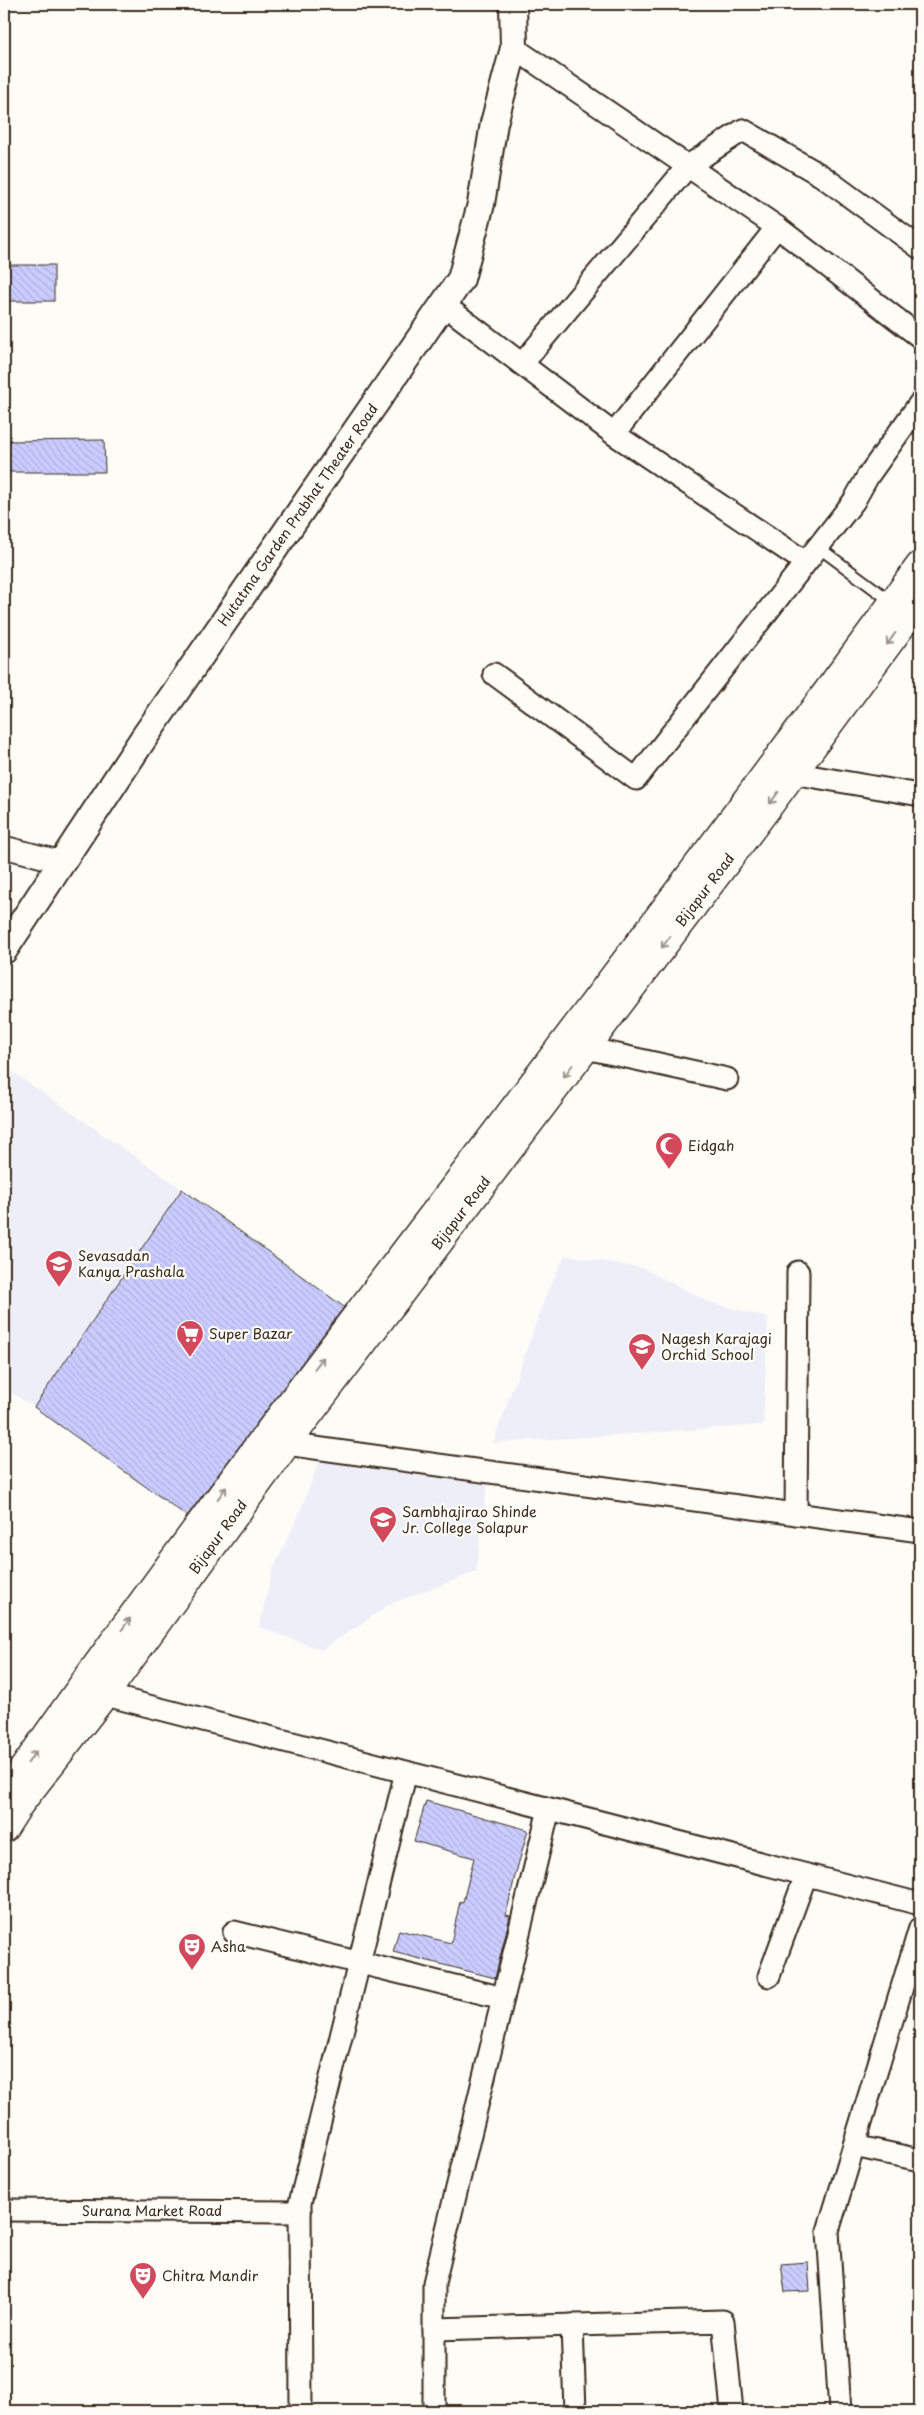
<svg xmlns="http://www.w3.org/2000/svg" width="924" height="2415" font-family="'Playpen Sans',sans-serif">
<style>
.built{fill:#eeeef9}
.building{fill:url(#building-back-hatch);stroke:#3b2a1e}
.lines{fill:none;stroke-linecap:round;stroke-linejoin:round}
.service-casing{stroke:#3b2a1e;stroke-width:14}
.minor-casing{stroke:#3b2a1e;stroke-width:25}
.tertiary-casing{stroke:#3b2a1e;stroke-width:30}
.primary-casing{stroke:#3b2a1e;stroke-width:31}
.service{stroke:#fdfcf7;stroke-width:10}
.minor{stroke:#fdfcf7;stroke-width:21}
.tertiary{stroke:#fdfcf7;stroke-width:26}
.primary{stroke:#fdfcf7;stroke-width:28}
.oneway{stroke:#9c938a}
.labels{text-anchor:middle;stroke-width:4.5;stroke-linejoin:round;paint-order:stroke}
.street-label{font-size:14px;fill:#3b2a1e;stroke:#fdfcf7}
.poi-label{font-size:14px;fill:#3b2a1e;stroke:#fdfcf7;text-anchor:start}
</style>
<defs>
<pattern id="building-back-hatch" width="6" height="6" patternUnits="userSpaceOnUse" patternTransform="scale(1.25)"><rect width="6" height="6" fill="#cacdff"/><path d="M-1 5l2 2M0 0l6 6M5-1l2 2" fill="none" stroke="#aeb0da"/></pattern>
</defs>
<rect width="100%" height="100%" fill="#fdfcf7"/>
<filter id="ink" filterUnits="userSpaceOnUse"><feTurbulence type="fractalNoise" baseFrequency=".02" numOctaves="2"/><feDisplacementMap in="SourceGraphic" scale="10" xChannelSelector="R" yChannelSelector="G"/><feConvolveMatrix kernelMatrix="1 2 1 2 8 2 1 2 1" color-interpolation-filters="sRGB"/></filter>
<g filter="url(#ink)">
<g class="built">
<path d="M4,1066L182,1189L34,1407L4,1388Z"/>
<path d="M565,1255L642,1268L709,1302L768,1318L763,1425L493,1443L547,1293Z"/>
<path d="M324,1449L489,1472L476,1572L390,1604L322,1650L259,1627L273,1569L297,1519Z"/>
</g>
<g class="building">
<rect x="4" y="265" width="50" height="36"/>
<path d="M104,440L105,472H4V441Z"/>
<path d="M182,1189L344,1307L187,1516L34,1407Z"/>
<path d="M426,1801L528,1830L515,1876L506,1915L510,1916L495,1978L393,1952L399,1930L451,1943L460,1901L463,1902L474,1858L414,1841Z"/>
<path d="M808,2262L810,2291L785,2292L781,2264Z"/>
</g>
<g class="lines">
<defs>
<path id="service" d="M818,547L892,602"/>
<g id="minor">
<path d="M514,48L777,227L920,337"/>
<path d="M444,305L614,434L805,562"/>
<path d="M522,364L688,166L743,130L822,176L920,248"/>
<path d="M614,434L777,227"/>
<path d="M494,674L636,779L854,501L868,476L920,403"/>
<path d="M792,773L920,795"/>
<path d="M4,847L62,862"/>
<path d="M586,1048L727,1079"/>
<path d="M276,1437L286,1444L920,1531"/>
<path d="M796,1514L798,1272"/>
<path d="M90,1691L920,1904"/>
<path d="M234,1932L503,1998"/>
<path d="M769,1976L806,1875"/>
<path d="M854,2146L920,2160"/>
<path d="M4,2210L300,2212"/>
<path d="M572,2325L575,2411"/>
<path d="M434,2329L723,2321L732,2411"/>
<path d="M301,2411L300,2203L406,1772"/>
<path d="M434,2411V2283L549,1809"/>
<path d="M840,2411L828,2231L920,1928"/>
</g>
<path id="tertiary" d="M4,950L143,739L461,279L481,204L494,123L514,48L513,4"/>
<g id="primary">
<path d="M4,1797C142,1598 288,1406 434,1214C598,999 761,784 920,566"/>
<path d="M4,1828L20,1803L104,1695L286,1444L769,805L920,600"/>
</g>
</defs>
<use href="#service" class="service-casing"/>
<use href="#minor" class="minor-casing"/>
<use href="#tertiary" class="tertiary-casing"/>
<use href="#primary" class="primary-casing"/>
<use href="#service" class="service"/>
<use href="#minor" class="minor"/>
<use href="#tertiary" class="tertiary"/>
<use href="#primary" class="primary"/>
</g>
<defs><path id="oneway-shaft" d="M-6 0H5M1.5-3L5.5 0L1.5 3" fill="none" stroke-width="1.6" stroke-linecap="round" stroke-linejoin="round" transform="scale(1.25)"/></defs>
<g class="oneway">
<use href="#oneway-shaft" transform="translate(891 639) rotate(126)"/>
<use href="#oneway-shaft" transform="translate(774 798) rotate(126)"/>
<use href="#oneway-shaft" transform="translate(666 942) rotate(127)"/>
<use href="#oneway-shaft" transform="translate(568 1071) rotate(127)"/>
<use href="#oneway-shaft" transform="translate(319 1363) rotate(-52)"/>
<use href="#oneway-shaft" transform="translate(222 1493) rotate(-54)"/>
<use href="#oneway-shaft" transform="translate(126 1624) rotate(-54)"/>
<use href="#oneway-shaft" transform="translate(32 1757) rotate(-55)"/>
</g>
</g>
<defs>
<symbol id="mosque-pin" viewBox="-11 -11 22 30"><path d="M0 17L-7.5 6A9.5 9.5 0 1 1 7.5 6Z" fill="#d1495b" stroke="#fdfcf7"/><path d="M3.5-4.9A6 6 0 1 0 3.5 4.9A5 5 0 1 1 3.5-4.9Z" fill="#fff"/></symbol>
<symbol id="university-pin" viewBox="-11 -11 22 30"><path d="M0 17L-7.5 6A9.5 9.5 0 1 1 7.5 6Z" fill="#d1495b" stroke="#fdfcf7"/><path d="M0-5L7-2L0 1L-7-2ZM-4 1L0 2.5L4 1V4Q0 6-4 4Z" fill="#fff"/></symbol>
<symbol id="supermarket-pin" viewBox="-11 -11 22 30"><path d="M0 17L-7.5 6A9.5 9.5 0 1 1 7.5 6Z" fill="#d1495b" stroke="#fdfcf7"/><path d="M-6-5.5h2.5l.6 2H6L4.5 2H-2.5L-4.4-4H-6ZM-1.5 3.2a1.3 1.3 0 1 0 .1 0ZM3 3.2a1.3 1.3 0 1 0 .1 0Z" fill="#fff"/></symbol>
<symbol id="school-pin" viewBox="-11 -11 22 30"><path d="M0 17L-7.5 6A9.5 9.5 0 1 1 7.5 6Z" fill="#d1495b" stroke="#fdfcf7"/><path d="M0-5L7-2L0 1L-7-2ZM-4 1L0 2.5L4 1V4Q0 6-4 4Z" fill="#fff"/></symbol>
<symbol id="theatre-pin" viewBox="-11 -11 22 30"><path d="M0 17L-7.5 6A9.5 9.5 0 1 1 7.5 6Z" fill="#d1495b" stroke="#fdfcf7"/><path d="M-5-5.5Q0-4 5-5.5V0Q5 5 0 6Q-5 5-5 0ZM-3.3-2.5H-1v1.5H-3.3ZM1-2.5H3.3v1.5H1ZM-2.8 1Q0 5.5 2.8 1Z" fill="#fff"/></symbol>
</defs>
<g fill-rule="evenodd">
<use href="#mosque-pin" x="653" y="1130" width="32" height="43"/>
<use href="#university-pin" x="43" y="1248" width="32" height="43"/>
<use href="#supermarket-pin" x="174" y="1318" width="32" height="43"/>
<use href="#school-pin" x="626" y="1331" width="32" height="43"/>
<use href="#university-pin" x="367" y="1504" width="32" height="43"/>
<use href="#theatre-pin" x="176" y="1931" width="32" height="43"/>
<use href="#theatre-pin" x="127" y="2260" width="32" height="43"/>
</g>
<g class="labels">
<g class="street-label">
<text transform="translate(298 515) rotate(-55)" y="5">Hutatma Garden Prabhat Theater Road</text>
<text transform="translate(705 890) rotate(-53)" y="5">Bijapur Road</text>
<text transform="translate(461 1213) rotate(-53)" y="5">Bijapur Road</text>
<text transform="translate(218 1537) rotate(-54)" y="5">Bijapur Road</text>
<text x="152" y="2216">Surana Market Road</text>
</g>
<g class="poi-label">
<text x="688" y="1151">Eidgah</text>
<text x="78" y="1261">Sevasadan<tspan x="78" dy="16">Kanya Prashala</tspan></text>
<text x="209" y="1339">Super Bazar</text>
<text x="661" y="1344">Nagesh Karajagi<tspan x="661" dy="16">Orchid School</tspan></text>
<text x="402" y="1517">Sambhajirao Shinde<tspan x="402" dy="16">Jr. College Solapur</tspan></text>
<text x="211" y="1952">Asha</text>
<text x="162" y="2281">Chitra Mandir</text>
</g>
</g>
<rect width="924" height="2415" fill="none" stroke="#fdfcf7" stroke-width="20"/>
<rect x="10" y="10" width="904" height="2395" fill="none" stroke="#3b2a1e" stroke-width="2" filter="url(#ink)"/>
</svg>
